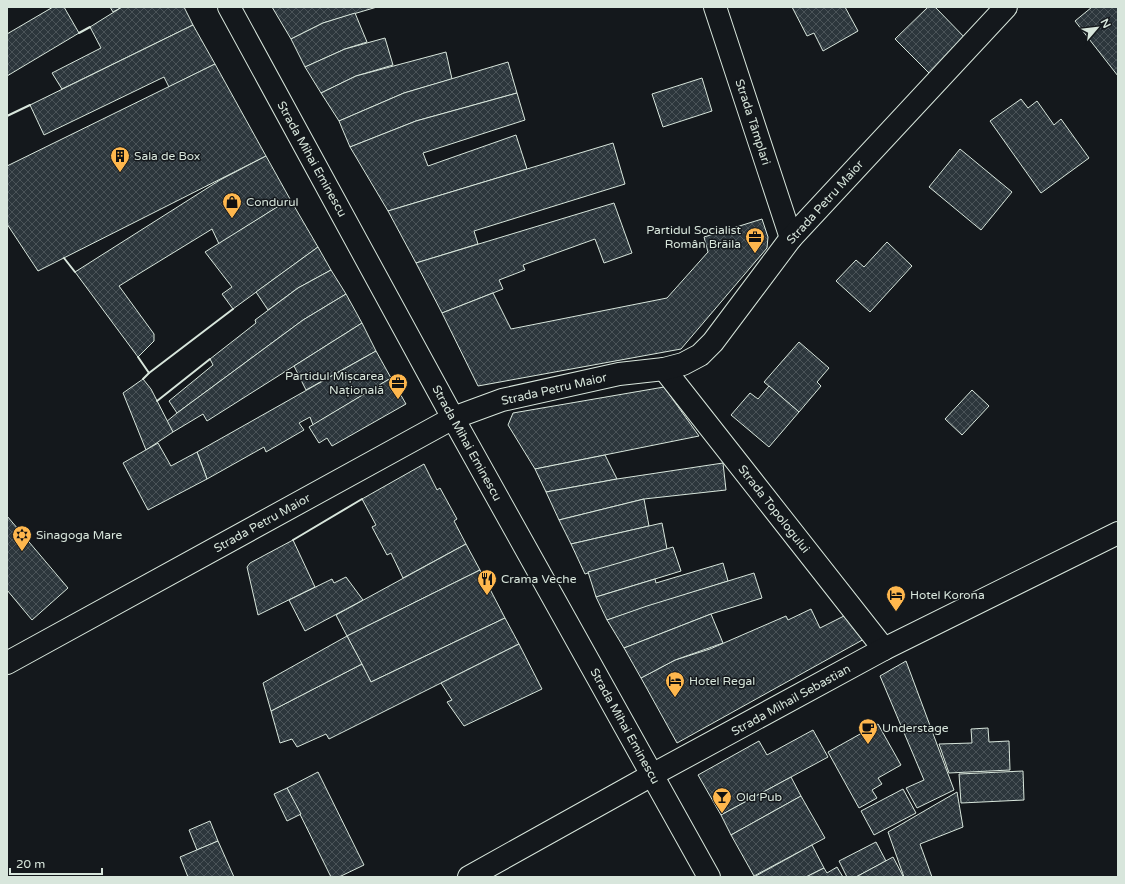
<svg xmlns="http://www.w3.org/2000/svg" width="1125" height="884" font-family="'Varela Round',sans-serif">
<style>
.building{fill:url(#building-cross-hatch);stroke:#d8e6dc}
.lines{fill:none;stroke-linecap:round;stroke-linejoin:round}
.minor-casing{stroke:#d8e6dc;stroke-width:24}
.minor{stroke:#14181c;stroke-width:22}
.wall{stroke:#d8e6dc;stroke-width:2}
.labels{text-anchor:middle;stroke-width:3;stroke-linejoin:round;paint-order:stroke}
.street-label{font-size:12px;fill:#d8e6dc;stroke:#14181c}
.poi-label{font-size:12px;fill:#d8e6dc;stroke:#14181c;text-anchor:start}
</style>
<defs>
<pattern id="building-cross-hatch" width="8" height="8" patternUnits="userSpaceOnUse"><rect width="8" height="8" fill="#2c363c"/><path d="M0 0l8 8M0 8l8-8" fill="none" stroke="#4a5358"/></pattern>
</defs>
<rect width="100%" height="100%" fill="#14181c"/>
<g class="building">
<path d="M53,7H64L79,33L7,76V34Z"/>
<path d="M110,7H122L113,12Z"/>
<path d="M122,7H184L193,25L62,89L52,73L101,48L90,27Z"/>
<path d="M272,7H377L323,23L291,39Z"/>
<path d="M792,7H845L858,31L823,51L814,33L807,36Z"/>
<path d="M928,7H935L969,42L933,77L895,39Z"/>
<path d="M1092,7H1118V76L1075,21Z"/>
<path d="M355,13L367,42L345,49L305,67L291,39L323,23Z"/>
<path d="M193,25L215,64L169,87L164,77L44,135L30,105Z"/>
<path d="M385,38L393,65L356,76L321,93L305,67L345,49Z"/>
<path d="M446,52L452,79L404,93L339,121L321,93L356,76Z"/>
<path d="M508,62L517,93L416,121L350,147L339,121L404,93Z"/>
<path d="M215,64L266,156L38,271L7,224V166Z"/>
<path d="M702,78L712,111L663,127L652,94Z"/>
<path d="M517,93L525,120L423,153L428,166L516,135L527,169L388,211L350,147L416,121Z"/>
<path d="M1021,99L1028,108L1037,101L1054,125L1061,119L1089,158L1041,193L990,121Z"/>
<path d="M613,143L625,184L474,231L478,244L416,263L388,211Z"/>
<path d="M960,149L1012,192L981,230L929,187Z"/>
<path d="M266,156L290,199L219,244L212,229L119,286L154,334V341L138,357L75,272L220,180Z"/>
<path d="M290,199L318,247L233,309L222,294L232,287L205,252Z"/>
<path d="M614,203L632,253L604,263L595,239L523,265L525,270L499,280L503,289L442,313L416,263Z"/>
<path d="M762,219L768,237L767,248L681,349L478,386L442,313L493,293L511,329L667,298L708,252L704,237Z"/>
<path d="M887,242L912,266L870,312L836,281L856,260L864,267Z"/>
<path d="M318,247L331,270L298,288L268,310L256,292Z"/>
<path d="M331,270L346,294L303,320L177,413L169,401L213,365L210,359L256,323L255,320L298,288Z"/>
<path d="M346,294L362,323L207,421L203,414L173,432L166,422L177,413L303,320Z"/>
<path d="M362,323L376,351L306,390L294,366Z"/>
<path d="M799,342L829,368L817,382L821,386L799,412L764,382Z"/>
<path d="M376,351L391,378L313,425L310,417L299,423L304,430L266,452L264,447L207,479L197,452Z"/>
<path d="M391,378L406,404L332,446L327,438L319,443L309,427Z"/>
<path d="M143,379L151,389L173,432L146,450L123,393Z"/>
<path d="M769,386L799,412L769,447L731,415L750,393L758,399Z"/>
<path d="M664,387L699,436L535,469L508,425L513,413Z"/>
<path d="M972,390L989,406L962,435L945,419Z"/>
<path d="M158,443L171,466L197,452L207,479L148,510L123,463Z"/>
<path d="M605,455L617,479L546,492L535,469Z"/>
<path d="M723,463L726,490L644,499L559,520L546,492L617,479Z"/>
<path d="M424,464L437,490L440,488L457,519L454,521L466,544L403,578L391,553L387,555L372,527L376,525L362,499Z"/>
<path d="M644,499L649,526L571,544L559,520Z"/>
<path d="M7,516L68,588L32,620L7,590Z"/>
<path d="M662,523L667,549L585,574L571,544Z"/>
<path d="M293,540L315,587L258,615L247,567L250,563Z"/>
<path d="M466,544L480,570L347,636L336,615Z"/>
<path d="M673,547L681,571L596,597L588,572Z"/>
<path d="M723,563L728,581L607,620L596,597L655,579L656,583Z"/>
<path d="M480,570L505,618L371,682L347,636Z"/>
<path d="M754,573L762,598L711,614L624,648L607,620L647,606Z"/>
<path d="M346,577L363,600L305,631L289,600L332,579L334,583Z"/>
<path d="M811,609L820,628L848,614L866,638L677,743L641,678L675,660L710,649L786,616L788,620Z"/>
<path d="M711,614L723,643L675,660L641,678L624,648Z"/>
<path d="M505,618L519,644L329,739L326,734L297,747L292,739L280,743L271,711L362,664L371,682Z"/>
<path d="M347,636L362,664L271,711L263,683Z"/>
<path d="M519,644L542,689L464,726L447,702L452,700L441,683Z"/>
<path d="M906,661L954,790L917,808L906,788L924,780L880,676Z"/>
<path d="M878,724L901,765L878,778L882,784L872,790L877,798L859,808L828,752Z"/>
<path d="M988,728L989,742L1009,741L1010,770L949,773L939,744L972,743L971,729Z"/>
<path d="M813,730L828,757L721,815L698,775L759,741L767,755Z"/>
<path d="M1023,771L1024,800L961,803L959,774Z"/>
<path d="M318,772L364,865L339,877H331L287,788Z"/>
<path d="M791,777L801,796L731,835L721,815Z"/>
<path d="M287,788L301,814L287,821L274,794Z"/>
<path d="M903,789L916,813L874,835L861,811Z"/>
<path d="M957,792L963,827L920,844L932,877H904L888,832Z"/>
<path d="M801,796L825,838L754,876L731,835Z"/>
<path d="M210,821L218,841L197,850L189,830Z"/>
<path d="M218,841L234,877H188L180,857Z"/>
<path d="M876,842L886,861L856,877H847L839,861Z"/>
<path d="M812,845L824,868L806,877H754Z"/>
<path d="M893,857L903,876L901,877H856Z"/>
<path d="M837,867L843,877H806L824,868L827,873Z"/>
</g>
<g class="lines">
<defs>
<g id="minor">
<path d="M229,7L453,418L709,877"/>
<path d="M715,7L791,238"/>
<path d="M664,369L884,649"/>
<path d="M7,663L453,418L502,400L619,374L664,369L683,364L700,355L713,342L791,238L1006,7"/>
<path d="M469,877L652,775L884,649L1118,533"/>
</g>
</defs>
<use href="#minor" class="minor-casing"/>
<use href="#minor" class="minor"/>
<g class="wall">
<path d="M79,33L90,27"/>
<path d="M7,116L30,105"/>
<path d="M64,258L75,272"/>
<path d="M138,357L149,373L233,309"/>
<path d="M143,379L149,373"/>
<path d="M157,401L210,359"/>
<path d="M293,540L362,499"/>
</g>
</g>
<defs>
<symbol id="building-pin" viewBox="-11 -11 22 30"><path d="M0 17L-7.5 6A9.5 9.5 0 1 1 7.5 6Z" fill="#ffb74d" stroke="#14181c"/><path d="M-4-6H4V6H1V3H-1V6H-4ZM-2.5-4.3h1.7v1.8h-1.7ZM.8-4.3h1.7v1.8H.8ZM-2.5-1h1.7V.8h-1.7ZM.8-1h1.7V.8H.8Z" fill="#111"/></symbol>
<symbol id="shop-pin" viewBox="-11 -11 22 30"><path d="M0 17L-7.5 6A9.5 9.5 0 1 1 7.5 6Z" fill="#ffb74d" stroke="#14181c"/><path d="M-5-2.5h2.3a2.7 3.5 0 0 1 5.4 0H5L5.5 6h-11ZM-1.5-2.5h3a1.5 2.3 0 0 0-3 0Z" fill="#111"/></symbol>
<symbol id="office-pin" viewBox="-11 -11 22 30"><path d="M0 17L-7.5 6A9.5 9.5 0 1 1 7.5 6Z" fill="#ffb74d" stroke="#14181c"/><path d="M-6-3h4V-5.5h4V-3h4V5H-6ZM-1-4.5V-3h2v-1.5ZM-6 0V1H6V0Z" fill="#111"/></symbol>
<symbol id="synagogue-pin" viewBox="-11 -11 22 30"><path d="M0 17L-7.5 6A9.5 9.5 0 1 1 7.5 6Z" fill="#ffb74d" stroke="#14181c"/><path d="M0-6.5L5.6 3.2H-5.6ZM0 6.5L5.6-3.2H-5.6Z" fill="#111"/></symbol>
<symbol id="restaurant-pin" viewBox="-11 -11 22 30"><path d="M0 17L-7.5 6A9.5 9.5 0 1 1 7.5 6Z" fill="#ffb74d" stroke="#14181c"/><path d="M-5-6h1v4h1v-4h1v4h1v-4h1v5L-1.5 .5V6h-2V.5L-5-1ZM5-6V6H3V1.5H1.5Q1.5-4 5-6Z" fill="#111"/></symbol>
<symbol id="hotel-pin" viewBox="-11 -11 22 30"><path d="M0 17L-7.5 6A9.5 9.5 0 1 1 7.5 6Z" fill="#ffb74d" stroke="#14181c"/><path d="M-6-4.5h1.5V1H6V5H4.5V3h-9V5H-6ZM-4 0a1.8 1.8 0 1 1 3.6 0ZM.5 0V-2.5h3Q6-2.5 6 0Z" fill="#111"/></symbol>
<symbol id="cafe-pin" viewBox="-11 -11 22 30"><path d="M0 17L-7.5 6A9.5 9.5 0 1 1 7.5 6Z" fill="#ffb74d" stroke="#14181c"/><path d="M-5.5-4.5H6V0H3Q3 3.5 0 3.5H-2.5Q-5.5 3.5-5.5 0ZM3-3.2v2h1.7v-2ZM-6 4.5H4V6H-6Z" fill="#111"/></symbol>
<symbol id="bar-pin" viewBox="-11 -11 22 30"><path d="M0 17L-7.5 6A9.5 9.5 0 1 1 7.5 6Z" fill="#ffb74d" stroke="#14181c"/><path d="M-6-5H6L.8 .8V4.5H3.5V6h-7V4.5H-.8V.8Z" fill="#111"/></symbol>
</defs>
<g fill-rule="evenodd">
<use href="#building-pin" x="109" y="145" width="22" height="30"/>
<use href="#shop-pin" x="221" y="191" width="22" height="30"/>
<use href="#office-pin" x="744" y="226" width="22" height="30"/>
<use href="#office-pin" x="387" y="372" width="22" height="30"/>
<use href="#synagogue-pin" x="11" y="524" width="22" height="30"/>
<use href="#restaurant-pin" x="476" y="568" width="22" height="30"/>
<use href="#hotel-pin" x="885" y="584" width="22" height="30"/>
<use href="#hotel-pin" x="664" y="670" width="22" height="30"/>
<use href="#cafe-pin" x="857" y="717" width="22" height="30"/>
<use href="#bar-pin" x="711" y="786" width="22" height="30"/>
</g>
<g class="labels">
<g class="street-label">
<text transform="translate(753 122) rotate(72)" y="4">Strada Tâmplari</text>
<text transform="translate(312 159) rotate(61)" y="4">Strada Mihai Eminescu</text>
<text transform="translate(825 202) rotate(-48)" y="4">Strada Petru Maior</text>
<text transform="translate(554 389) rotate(-13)" y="4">Strada Petru Maior</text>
<text transform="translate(467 443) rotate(61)" y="4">Strada Mihai Eminescu</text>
<text transform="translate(774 509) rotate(52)" y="4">Strada Topologului</text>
<text transform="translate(262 523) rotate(-29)" y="4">Strada Petru Maior</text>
<text transform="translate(791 700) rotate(-29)" y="4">Strada Mihail Sebastian</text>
<text transform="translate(625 726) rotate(61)" y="4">Strada Mihai Eminescu</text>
</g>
<g class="poi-label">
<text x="134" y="160">Sala de Box</text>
<text x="246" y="206">Condurul</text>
<text x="741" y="234" text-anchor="end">Partidul Socialist<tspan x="741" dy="14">Român Brăila</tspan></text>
<text x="384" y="380" text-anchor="end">Partidul Mișcarea<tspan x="384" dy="14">Națională</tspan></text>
<text x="36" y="539">Sinagoga Mare</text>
<text x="501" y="583">Crama Veche</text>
<text x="910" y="599">Hotel Korona</text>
<text x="689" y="685">Hotel Regal</text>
<text x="882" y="732">Understage</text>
<text x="736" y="801">Old Pub</text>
</g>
</g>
<rect width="1125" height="884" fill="none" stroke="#d8e6dc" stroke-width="16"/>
<g transform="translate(1097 28) rotate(62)" stroke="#14181c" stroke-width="3" paint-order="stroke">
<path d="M0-3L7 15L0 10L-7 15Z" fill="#d8e6dc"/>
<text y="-6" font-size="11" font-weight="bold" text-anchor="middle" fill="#d8e6dc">N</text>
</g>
<path d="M10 868v6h92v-6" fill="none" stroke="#d8e6dc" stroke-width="2"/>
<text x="16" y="868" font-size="12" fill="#d8e6dc" stroke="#14181c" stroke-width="3" paint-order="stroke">20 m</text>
</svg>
